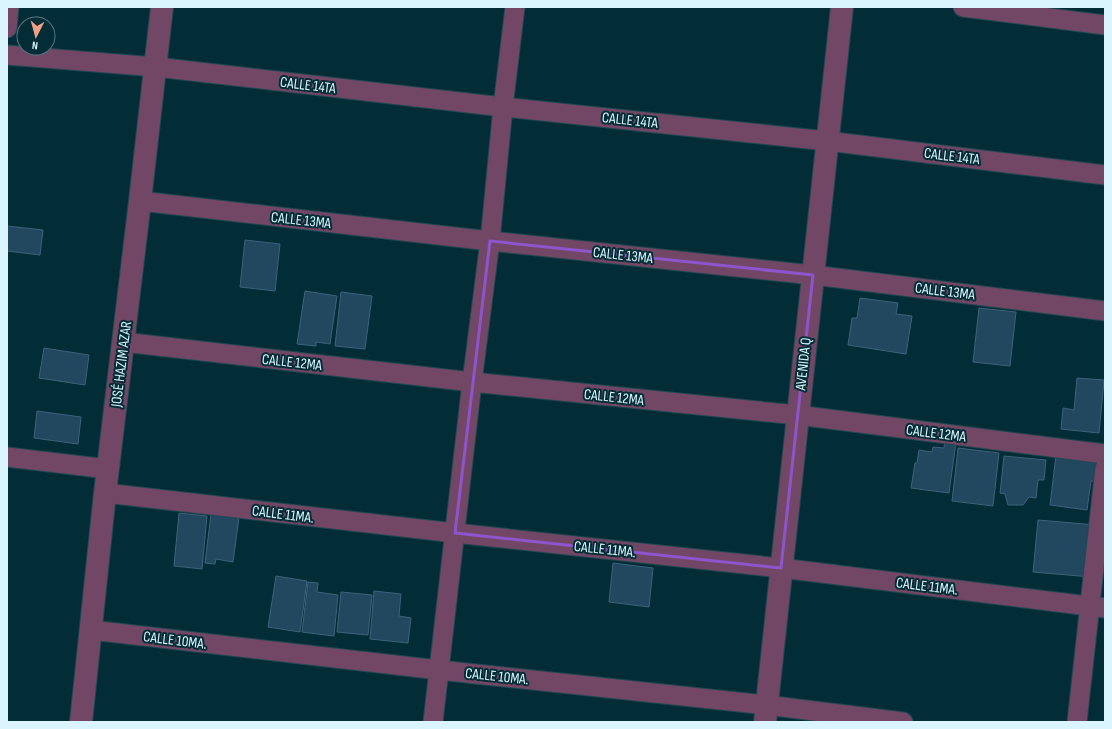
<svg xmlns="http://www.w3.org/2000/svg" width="1112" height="729" font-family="'Sofia Sans Condensed',sans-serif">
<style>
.building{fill:#21485f;stroke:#3d637c}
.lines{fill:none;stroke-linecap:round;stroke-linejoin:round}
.minor-casing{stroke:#204852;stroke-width:21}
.tertiary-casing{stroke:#204852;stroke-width:24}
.minor{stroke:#714765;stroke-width:19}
.tertiary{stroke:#714765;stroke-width:22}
.marked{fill:none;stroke:#8e54cb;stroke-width:3;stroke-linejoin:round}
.labels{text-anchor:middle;stroke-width:4;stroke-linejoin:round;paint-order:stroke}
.street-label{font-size:15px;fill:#daf5fd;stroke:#022c36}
</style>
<rect width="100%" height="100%" fill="#022c36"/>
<g class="building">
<path d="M7,226L43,230L40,255L7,251Z"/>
<path d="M245,240L280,244L275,291L240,287Z"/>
<path d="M305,291L337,296L330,344L316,342V346L297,344Z"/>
<path d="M341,292L372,296L365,349L335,346Z"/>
<path d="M860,298L898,303L896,314L912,316L906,354L848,345L852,318H857Z"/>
<path d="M979,308L1016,312L1010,366L973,362Z"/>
<path d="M44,348L89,355L85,385L39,378Z"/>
<path d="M1077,378L1104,380L1099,433L1061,429L1063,408L1074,410Z"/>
<path d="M37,411L81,417L78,444L34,438Z"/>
<path d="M945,440L956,442L949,493L911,488L915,463H917L919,450L932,452L933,447L944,448Z"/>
<path d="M958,448L999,453L993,506L952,501Z"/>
<path d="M1056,455L1101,460L1099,482L1091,481L1087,510L1050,505Z"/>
<path d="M1004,456L1046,460L1044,480H1038L1036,498L1029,497L1023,505H1008L1005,494L1000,493Z"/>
<path d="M179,513L207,516L202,569L174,566Z"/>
<path d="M211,514L239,518L233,562L216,559L215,564L205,563Z"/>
<path d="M1038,520L1096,525L1091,577L1033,572Z"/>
<path d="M613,563L653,568L649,607L609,602Z"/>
<path d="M276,576L307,581L300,632L268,627Z"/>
<path d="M308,582L318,583L317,592L338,595L334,636L302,632Z"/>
<path d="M374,591L401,594L399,616L411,618L408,643L370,639Z"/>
<path d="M341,592L372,595L368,635L337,632Z"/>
</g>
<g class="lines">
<defs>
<g id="minor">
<path d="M963,7L1105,25"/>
<path d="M7,28L9,7"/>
<path d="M7,55L156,67L503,107L827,141L1105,175"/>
<path d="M140,201L490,241L813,275L1105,311"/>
<path d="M123,342L472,382L797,415L1105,454"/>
<path d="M7,457L108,469"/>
<path d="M105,493L455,533L781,568L1105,608"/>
<path d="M91,630L439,670L766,705L903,722"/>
<path d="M433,722L472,382L490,241L503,107L515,7"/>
<path d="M1077,722L1105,468"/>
</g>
<g id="tertiary">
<path d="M81,722L105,493L140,201L162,7"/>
<path d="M765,722L842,7"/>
</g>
</defs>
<use href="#minor" class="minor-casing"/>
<use href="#tertiary" class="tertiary-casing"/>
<use href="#minor" class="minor"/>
<use href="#tertiary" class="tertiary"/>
</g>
<path class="marked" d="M490,241L813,275L781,568L455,533Z"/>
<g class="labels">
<g class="street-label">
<text transform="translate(308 85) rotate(7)" y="5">CALLE 14TA</text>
<text transform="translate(630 120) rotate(6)" y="5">CALLE 14TA</text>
<text transform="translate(952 156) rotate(7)" y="5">CALLE 14TA</text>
<text transform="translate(301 220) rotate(6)" y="5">CALLE 13MA</text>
<text transform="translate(623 255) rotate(6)" y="5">CALLE 13MA</text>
<text transform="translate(945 291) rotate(7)" y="5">CALLE 13MA</text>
<text transform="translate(292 362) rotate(6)" y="5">CALLE 12MA</text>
<text transform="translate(121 364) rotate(-83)" y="5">JOSÉ HAZIM AZAR</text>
<text transform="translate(803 364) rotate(-84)" y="5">AVENIDA Q</text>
<text transform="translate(614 397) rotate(6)" y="5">CALLE 12MA</text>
<text transform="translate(936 433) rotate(7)" y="5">CALLE 12MA</text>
<text transform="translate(283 514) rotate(7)" y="5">CALLE 11MA.</text>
<text transform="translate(605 549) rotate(6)" y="5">CALLE 11MA.</text>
<text transform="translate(927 586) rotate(7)" y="5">CALLE 11MA.</text>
<text transform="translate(175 640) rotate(7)" y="5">CALLE 10MA.</text>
<text transform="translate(497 676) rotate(6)" y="5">CALLE 10MA.</text>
</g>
</g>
<rect width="1112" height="729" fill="none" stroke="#daf5fd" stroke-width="16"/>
<g transform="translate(36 36) rotate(186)"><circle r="19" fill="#022c36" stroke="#587c86"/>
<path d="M0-3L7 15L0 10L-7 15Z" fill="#f39f85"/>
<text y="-6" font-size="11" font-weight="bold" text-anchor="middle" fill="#daf5fd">N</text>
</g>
</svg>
